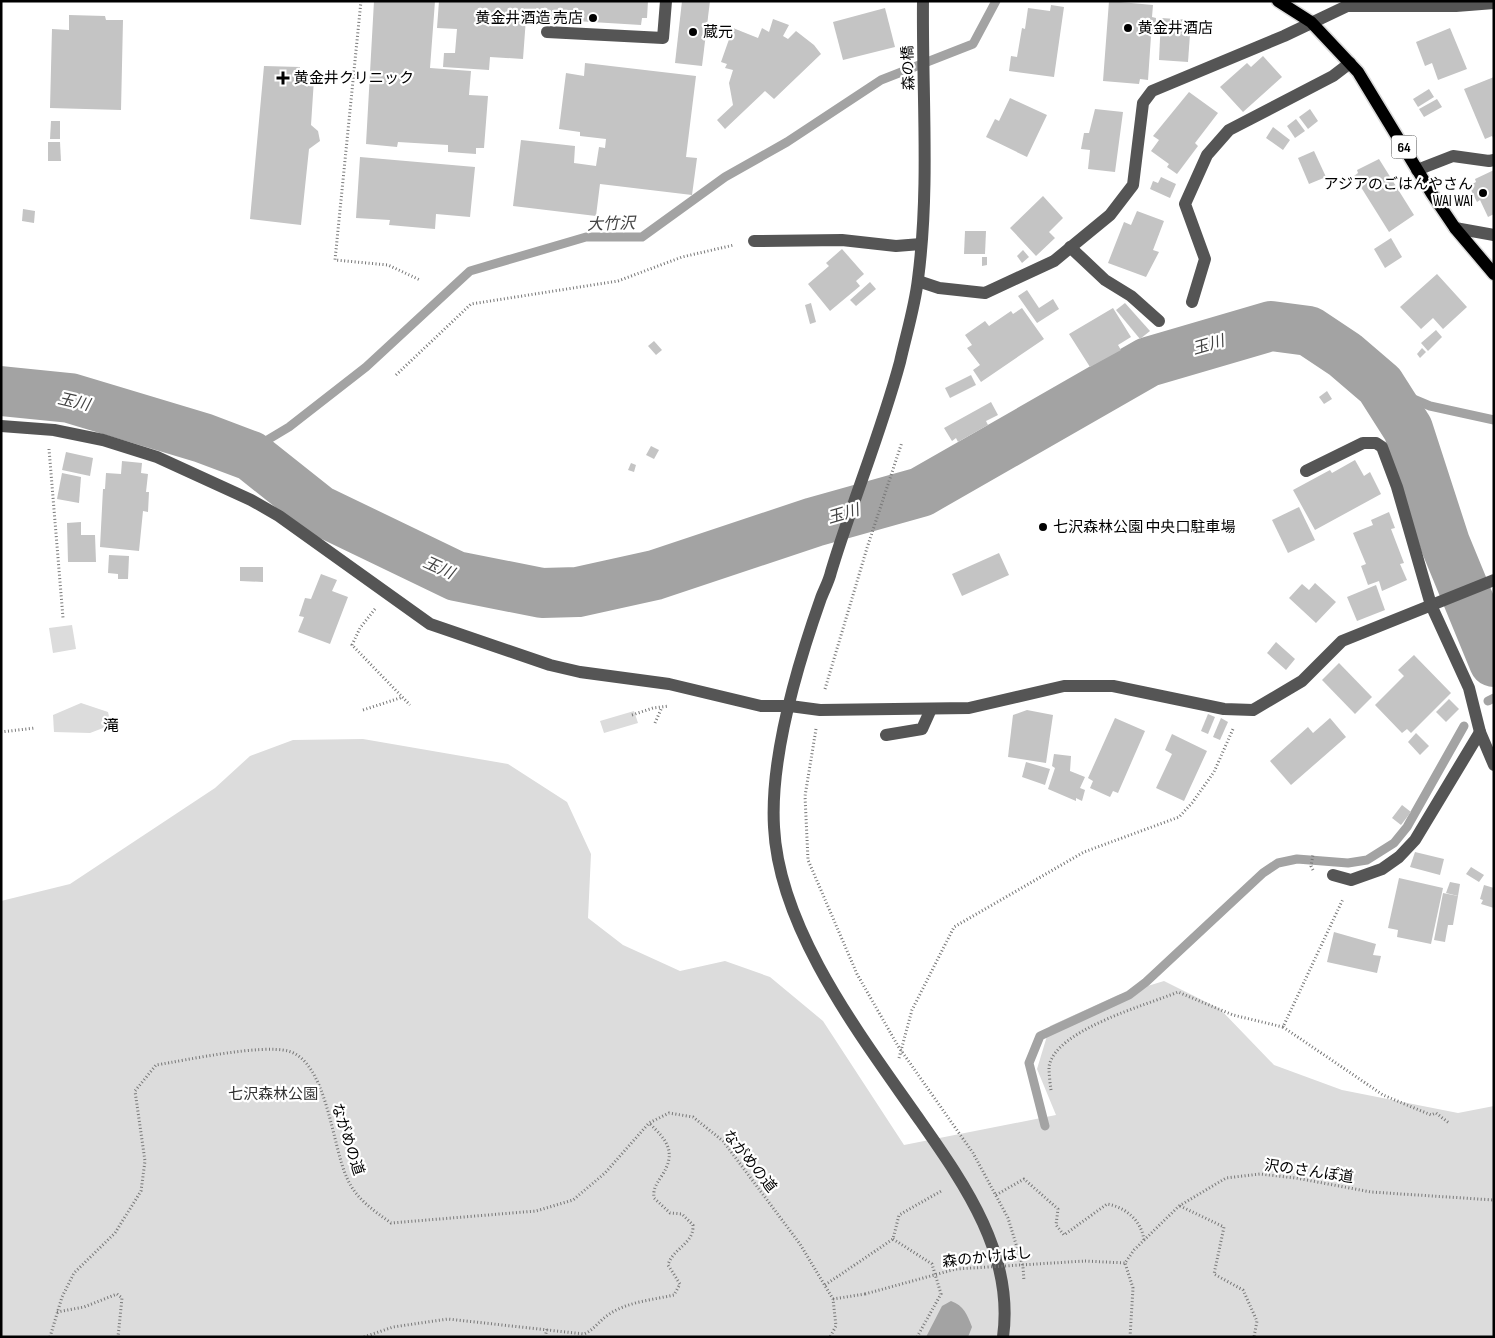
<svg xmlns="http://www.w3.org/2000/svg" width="1495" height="1338" font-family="'Sofia Sans Condensed','Noto Sans JP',sans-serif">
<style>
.green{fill:#dcdcdc}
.water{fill:#a3a3a3}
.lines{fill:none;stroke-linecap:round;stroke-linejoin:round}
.stream{stroke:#a3a3a3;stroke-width:9}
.river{stroke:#a3a3a3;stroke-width:50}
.building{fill:#c4c4c4}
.major-casing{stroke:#dbdbdb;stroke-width:15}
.path{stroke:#777;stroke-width:3;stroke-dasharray:1 2.5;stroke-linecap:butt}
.minor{stroke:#555;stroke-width:12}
.major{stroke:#000;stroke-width:12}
.path-bridge{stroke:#777;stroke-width:3;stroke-dasharray:1 2.5;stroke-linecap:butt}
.poi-dot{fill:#000;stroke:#fff;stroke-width:2}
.labels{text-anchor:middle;stroke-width:4.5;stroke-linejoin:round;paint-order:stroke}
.shield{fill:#fff;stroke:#4c4c4c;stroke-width:1}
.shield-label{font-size:14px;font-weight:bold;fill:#000}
.poi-label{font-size:15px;fill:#000;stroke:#fff;text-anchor:start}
.street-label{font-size:15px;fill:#000;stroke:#fff}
.park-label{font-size:15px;fill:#333;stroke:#fff}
.water-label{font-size:16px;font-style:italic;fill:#444;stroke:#fff}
.neighbourhood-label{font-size:16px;fill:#000;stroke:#fff}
</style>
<rect width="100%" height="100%" fill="#fff"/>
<g class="green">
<path d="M72,625L76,649L53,653L49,628Z"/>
<path d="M81,703L108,712L111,725L90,733L54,732L53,715Z"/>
<path d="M634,711L638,723L604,733L600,721Z"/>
<path d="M363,739L508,764L567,802L591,854L588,918L623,945L680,971L725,961L770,977L823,1021L904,1145L1056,1115L1037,1069L1050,1026L1118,995L1164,981L1220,1009L1274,1065L1342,1090L1458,1113L1494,1106V1337H1V901L70,884L215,788L250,756L293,740Z"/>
</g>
<path class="water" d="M951,1301C964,1306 967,1314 972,1327L968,1337H926L942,1306Z"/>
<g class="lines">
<g class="stream">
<path d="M1380,385L1430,406L1494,420"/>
<path d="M251,456L264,442L289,427L366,367L470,271L586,237H642L725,177L787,142L881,80L973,44L996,1"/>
<path d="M1488,701L1494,698"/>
<path d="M1045,1126L1029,1063L1040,1036L1129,995L1146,982L1263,873L1278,863L1297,859L1348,863L1367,860L1394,843L1407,827L1464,726"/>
</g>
<path class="river" d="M1,391L70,398L203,438L251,456L319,510L456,576L542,593L578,592L655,575L814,522L921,492L1148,362L1271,326L1309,331L1345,355L1380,385L1408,429L1445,543L1494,662"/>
</g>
<g class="building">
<path d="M374,1H435L430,68L471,71L469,95L488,96L484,148H476V154L448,152V145L398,142L397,147L366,144Z"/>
<path d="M439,1H648L647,18H642L641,25L526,18L523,59L490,57L489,70L443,67L444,53H455L457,29L437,28Z"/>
<path d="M682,1H710L702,66L675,63Z"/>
<path d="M1109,1L1153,5L1152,17L1156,18L1155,36H1151L1148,80L1140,79L1139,84L1103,81Z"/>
<path d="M1051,5L1064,7L1054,77L1009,71L1011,56L1017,57L1022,28L1025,29L1028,8L1050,11Z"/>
<path d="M885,8L895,47L843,60L833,22Z"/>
<path d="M69,15L105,16L106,20H123L121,110L50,108L52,29L69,30Z"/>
<path d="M1161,18L1191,20L1188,62L1159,60Z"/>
<path d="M773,19L789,25L783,36L788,39L796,31L814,45L821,54L774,99L765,91L725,129L717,120L733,105L729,83L733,70L725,68L727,64L721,62L733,28L758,38L762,28L769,32Z"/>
<path d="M1450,28L1467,69L1438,80L1432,63L1425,66L1416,42Z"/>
<path d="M1263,56L1282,77L1243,112L1220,87L1247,63L1251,67Z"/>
<path d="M585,63L696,76L686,157L697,158L692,195L600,184L596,216L513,206L521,140L575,146L574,163L596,166L599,147L605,148L606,139L580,136V132L559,129L566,73L584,76Z"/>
<path d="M264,66L300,67L299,78L314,79L311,125L318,131L320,141L309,149L301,225L250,219Z"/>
<path d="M1494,77V139L1492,136L1485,139L1464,89Z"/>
<path d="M1429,89L1434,97L1418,107L1413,99Z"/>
<path d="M1189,92L1218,113L1195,143L1198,146L1177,174L1167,167L1169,164L1151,151L1159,140L1153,136Z"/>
<path d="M1010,98L1047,115L1027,157L986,137L995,119L999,121Z"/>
<path d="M1437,99L1442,107L1424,117L1419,109Z"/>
<path d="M1095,109L1123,112L1115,172L1088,169L1090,150L1081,149L1084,133H1089Z"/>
<path d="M1310,109L1318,121L1308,129L1299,117Z"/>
<path d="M1296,119L1305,131L1295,138L1287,126Z"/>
<path d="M51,121H60V139H50Z"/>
<path d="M1273,127L1290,140L1283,150L1266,138Z"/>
<path d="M48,142H60L61,161H48Z"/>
<path d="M1314,151L1326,177L1309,184L1298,158Z"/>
<path d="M360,157L475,167L470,217L436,214L435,229L389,225L390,220L356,218Z"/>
<path d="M1379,159L1414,215L1389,232L1354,176L1358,173L1357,170Z"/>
<path d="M1494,170V214L1488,217L1480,200L1477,202L1469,186L1476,182L1475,179Z"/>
<path d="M1161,177L1176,184L1170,198L1150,189L1153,181L1158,183Z"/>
<path d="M1043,196L1063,218L1049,232L1055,238L1036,256L1010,228Z"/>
<path d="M23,209L35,211L34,223L22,221Z"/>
<path d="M1137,211L1164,221L1153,250L1159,252L1146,277L1108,263L1124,222L1131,225Z"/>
<path d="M965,231H986L985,254H964Z"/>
<path d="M1391,238L1402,257L1385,268L1374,249Z"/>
<path d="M842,249L864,274L856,281L860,286L830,311L808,284L829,266L826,263Z"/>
<path d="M1023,250L1029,257L1022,263L1017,256Z"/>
<path d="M982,257H987V265L982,266Z"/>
<path d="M1437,274L1467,307L1443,329L1433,318L1421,329L1400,307Z"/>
<path d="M870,282L876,289L856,306L850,300Z"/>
<path d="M1027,290L1039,308L1053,299L1059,309L1037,323L1018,296Z"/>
<path d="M811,303L816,322L810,324L805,305Z"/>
<path d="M1125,303L1150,331L1140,339L1116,310Z"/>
<path d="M1022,308L1044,339L981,382L973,370L980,365L967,348L972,345L965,335L985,321L989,326L1011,311L1013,314Z"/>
<path d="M1113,308L1131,337L1118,345L1121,350L1090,367L1069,334Z"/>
<path d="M1436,330L1442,337L1428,351L1421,343Z"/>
<path d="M654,341L662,350L656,355L648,346Z"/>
<path d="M1422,348L1426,352L1420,358L1417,354Z"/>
<path d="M971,375L976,385L950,398L945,388Z"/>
<path d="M1327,391L1332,399L1324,404L1319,397Z"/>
<path d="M991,402L998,415L986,421L988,425L958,442L956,438L952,441L944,428Z"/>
<path d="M651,446L659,450L654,459L646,455Z"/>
<path d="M66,452L93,458L90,476L62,470Z"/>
<path d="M1355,460L1364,476L1370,472L1381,494L1315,530L1293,490L1330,470L1332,473Z"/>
<path d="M122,461L142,463L141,473L148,474L146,492H149L148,512L143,511L139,551L100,547L103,489H105L106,473L121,474Z"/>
<path d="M631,463L636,465L634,472L628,470Z"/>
<path d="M62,473L81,477L79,503L57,499Z"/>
<path d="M1299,507L1315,540L1288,553L1272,520Z"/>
<path d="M1389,512L1395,528L1391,529L1404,563L1400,564L1407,580L1382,591L1379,581L1368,585L1361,566L1366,564L1353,533L1373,525L1371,520Z"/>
<path d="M81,522V535H95L96,562H68L67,523Z"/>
<path d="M999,553L1009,575L962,596L952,574Z"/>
<path d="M109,555L129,556L128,579H118V574L108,573Z"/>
<path d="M240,567H263V582L240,581Z"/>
<path d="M321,574L337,580L332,591L348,597L330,644L298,632L304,617L299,616L305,598L311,599Z"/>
<path d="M1315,583L1336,602L1316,623L1289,598L1302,584L1309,590Z"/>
<path d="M1376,585L1385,610L1357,621L1347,597Z"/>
<path d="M1276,642L1295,659L1286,670L1267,653Z"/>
<path d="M1414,655L1451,693L1411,733L1407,729L1402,733L1375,705L1404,676L1398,670Z"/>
<path d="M1339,663L1372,697L1355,714L1322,680Z"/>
<path d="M1449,699L1459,709L1446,722L1436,712Z"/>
<path d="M1027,710L1053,715L1046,763L1008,757L1013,715Z"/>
<path d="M1208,714L1215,717L1208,734L1201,731Z"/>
<path d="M1115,718L1145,731L1118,793L1113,791L1110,797L1090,788L1093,781L1088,778Z"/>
<path d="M1221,718L1228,722L1220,740L1213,737Z"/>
<path d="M1330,718L1346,737L1291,785L1270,761L1308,727L1313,733Z"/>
<path d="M1416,733L1429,746L1420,755L1408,742Z"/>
<path d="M1172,734L1207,751L1184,801L1156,788L1172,754L1165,750Z"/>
<path d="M1054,754L1071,756L1070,771L1085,777L1080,788L1085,790L1082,801L1076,798V801L1048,789L1055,768L1052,766Z"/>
<path d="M1026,762L1050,769L1045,785L1022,777Z"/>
<path d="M1402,805L1411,812L1401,825L1392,818Z"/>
<path d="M1415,852L1444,859L1440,875L1410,867Z"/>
<path d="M1471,867L1484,875L1479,882L1466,874Z"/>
<path d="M1399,878L1443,888L1431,944L1397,937L1398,930L1388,928Z"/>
<path d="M1450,882L1460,884L1458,896L1446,893Z"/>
<path d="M1484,885L1494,888V908L1481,904L1483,900L1480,899Z"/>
<path d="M1443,893L1458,896L1453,925H1448L1445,942L1434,940Z"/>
<path d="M1334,932L1376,944L1373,955L1381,956L1377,973L1327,962Z"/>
</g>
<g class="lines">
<defs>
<path id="major" d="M1278,1L1311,22L1358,72L1432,194L1455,228L1494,274"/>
</defs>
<use href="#major" class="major-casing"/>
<g class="path">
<path d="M361,1L335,260L388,265L420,280"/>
<path d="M396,375L471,304L618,281L682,257L734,245"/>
<path d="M49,449L63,618"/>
<path d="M375,609L360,628L352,645L410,705"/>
<path d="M825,689L867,548L902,442"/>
<path d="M363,710L403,697"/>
<path d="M632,715L653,708L669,706"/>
<path d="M655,723L662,707"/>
<path d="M816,729L805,796L808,860L857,974L898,1046L973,1153L1008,1218L1023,1267L1024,1281"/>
<path d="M1,732L35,728"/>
<path d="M1313,870L1311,866L1313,855"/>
<path d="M1283,1027L1383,1095L1431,1115L1436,1113L1449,1123"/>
<path d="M899,1058L912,1010L954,927L1084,852L1179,817L1192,803L1214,772L1233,729"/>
<path d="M1051,1090C1050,1083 1049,1074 1049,1067C1054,1030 1147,1005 1178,992L1233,1015L1283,1027L1343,899"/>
<path d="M996,1195L1024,1179L1058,1209L1056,1225L1064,1235L1107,1204C1126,1207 1143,1222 1144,1242"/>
<path d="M1180,1206L1224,1227L1214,1274L1243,1290L1257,1321L1254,1337"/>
<path d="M893,1239L932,1264L941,1294L917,1337"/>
<path d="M1085,1261L1125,1263"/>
<path d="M825,1285L893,1239L899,1215L943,1190"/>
<path d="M833,1299L865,1294"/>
<path d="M57,1312L84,1307L117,1294L122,1298L118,1337"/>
<path d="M50,1337L62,1297L74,1273L115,1233L141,1191L145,1161L135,1091L156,1065C187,1060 261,1044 288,1051C327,1061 332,1146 347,1178C356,1199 373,1210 391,1223L536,1211L573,1200L605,1173L649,1123L669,1113L693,1117L723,1141L800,1244L833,1299L836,1326L830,1337"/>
<path d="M364,1337L393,1327L448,1319L584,1334C594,1330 599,1321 608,1315C626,1302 652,1300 674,1295L680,1284L668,1265C673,1248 694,1244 693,1225L682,1214L670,1213L654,1198C653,1189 656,1185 661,1177C677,1153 668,1141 649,1123"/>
<path d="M545,1337L547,1329"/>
<path d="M1130,1337L1133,1288L1125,1263L1134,1250L1179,1206L1226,1178L1260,1174L1296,1178L1371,1192L1494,1200"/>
</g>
<g class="minor">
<path d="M923,1C922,94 930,187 918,279C915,306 906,335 900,362C881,433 852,502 831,572C829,581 824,590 821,598C797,666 770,756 774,827C779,928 858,1032 914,1112C960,1178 1015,1251 1003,1337"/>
<path d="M547,32L663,38L666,1"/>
<path d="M1417,170L1453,156L1489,161L1494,160"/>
<path d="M1455,228L1494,235"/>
<path d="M754,241L842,240L896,246L921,244"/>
<path d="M1070,247L1105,280L1131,296L1159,321"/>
<path d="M918,281L939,288L985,293L1054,261L1110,215L1133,185L1143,103L1152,91L1284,36L1347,6H1456L1494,3"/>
<path d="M1192,302L1205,259L1185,204L1207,155L1229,130L1333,76L1350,63"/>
<path d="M1,426L54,430L103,440L157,457L251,500L279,516L430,624L550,665L580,672L669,684L761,706H790L820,710L969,708L1064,686H1113L1224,709L1253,710L1302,681L1342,641L1494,580"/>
<path d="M1306,471L1363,443H1376L1382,447L1397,487L1431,605L1469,688L1480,732L1494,765"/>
<path d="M886,735L922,729L931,709"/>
<path d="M1333,875L1351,880L1382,869L1399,857L1415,840L1480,732"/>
</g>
<use href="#major" class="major"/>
<path class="path-bridge" d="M865,1294L956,1269L1085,1261"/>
</g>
<g class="poi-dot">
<circle cx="593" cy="18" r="5"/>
<circle cx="1128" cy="28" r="5"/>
<circle cx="693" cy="32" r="5"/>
<path d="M280.5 70.5h5v5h5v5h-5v5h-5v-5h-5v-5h5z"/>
<circle cx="1483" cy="193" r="5"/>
<circle cx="1043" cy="527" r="5"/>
</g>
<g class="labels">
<rect class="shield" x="1391.5" y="135.5" width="25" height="23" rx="4"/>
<g class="shield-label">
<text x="1404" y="152">64</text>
</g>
<g class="poi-label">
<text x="583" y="23" text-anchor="end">黄金井酒造 売店</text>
<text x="1138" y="33">黄金井酒店</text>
<text x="703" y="37">蔵元</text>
<text x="294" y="83">黄金井クリニック</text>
<text x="1473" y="189" text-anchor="end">アジアのごはんやさん<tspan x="1473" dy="17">WAI WAI</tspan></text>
<text x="1053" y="532">七沢森林公園 中央口駐車場</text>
</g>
<g class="street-label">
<text transform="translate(908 68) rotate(-92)" y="5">森の橋</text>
<text transform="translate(348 1139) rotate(72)" y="5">ながめの道</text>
<text transform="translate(750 1161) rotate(51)" y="5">ながめの道</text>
<text transform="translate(1309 1171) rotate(8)" y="5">沢のさんぽ道</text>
<text transform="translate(987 1257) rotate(-6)" y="5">森のかけはし</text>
</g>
<g class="park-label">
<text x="273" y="1099">七沢森林公園</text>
</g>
<g class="water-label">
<text transform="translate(611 223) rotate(-2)" y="6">大竹沢</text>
<text transform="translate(1208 344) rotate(-16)" y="6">玉川</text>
<text transform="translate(74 401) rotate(13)" y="6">玉川</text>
<text transform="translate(843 513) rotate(-16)" y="6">玉川</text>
<text transform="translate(439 567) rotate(24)" y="6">玉川</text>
</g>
<g class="neighbourhood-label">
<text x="111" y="731">滝</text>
</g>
</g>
<rect width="1495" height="1338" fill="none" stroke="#000000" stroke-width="5"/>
</svg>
